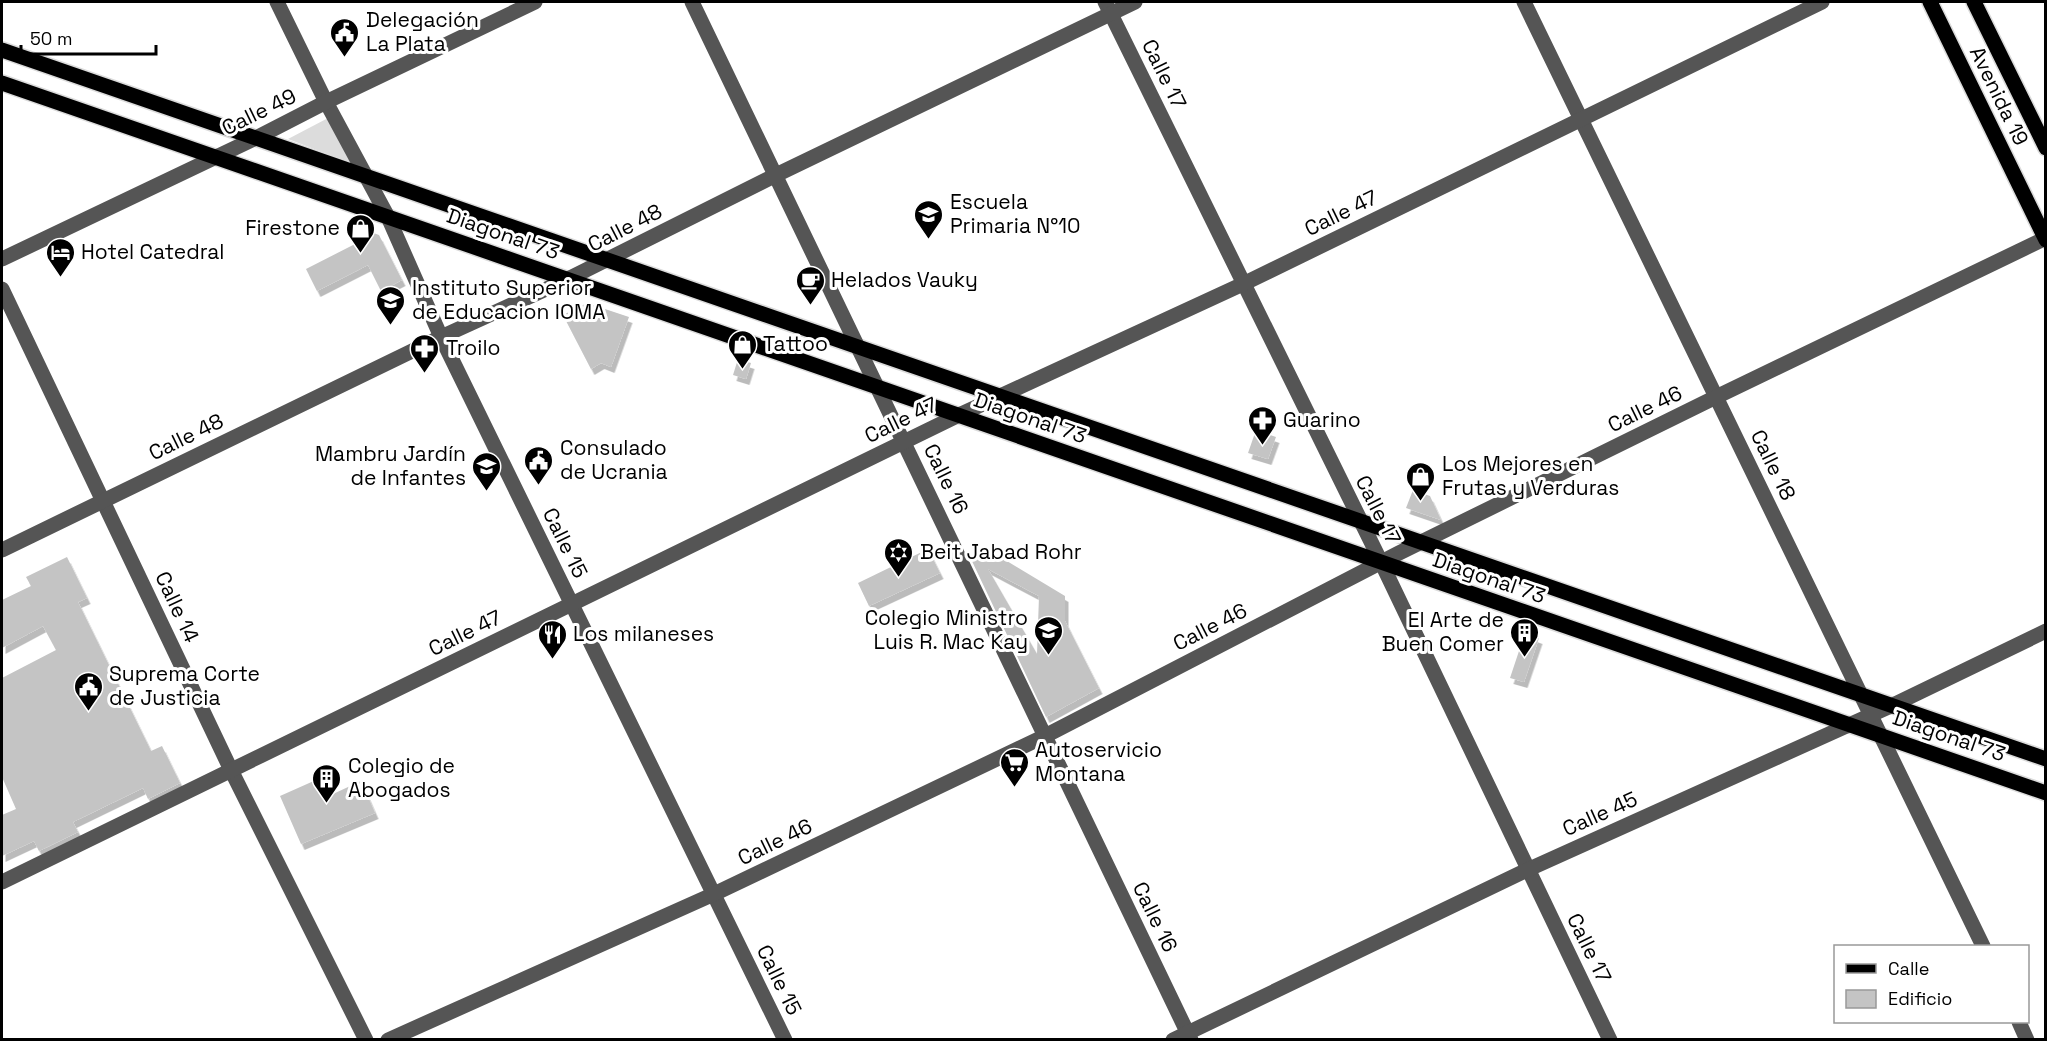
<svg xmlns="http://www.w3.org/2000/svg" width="2047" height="1041" font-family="'Space Grotesk',sans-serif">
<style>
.green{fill:#dcdcdc}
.building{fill:#c4c4c4;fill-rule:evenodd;filter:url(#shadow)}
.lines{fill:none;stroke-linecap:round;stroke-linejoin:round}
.major-casing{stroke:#dbdbdb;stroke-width:18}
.minor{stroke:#555;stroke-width:15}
.major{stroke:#000;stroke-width:15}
.labels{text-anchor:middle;stroke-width:6;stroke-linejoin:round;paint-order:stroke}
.poi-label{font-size:21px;fill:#000;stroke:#fff;text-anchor:start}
.street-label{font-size:21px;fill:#000;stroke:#fff}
</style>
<defs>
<filter id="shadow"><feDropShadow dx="3.5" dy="6" stdDeviation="0" flood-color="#0004"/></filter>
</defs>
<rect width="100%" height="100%" fill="#fff"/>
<path class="green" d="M330,117L351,163L288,139Z"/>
<g class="building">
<path d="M360,228L379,235L402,280L381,291L368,265L317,291L306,269L355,244Z"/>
<path d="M587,303L629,317L611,367L601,363L591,369L563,315Z"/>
<path d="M738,359L751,363L746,379L733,375Z"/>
<path d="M1256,430L1276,437L1268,459L1248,453Z"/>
<path d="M1413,490L1430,496L1441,520L1406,508Z"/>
<path d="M928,549L940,573L869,606L858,583Z"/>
<path d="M987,549L1065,596V621L1099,688L1046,717L971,559ZM988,569L1039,596L1037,654Z"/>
<path d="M67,557L87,598L78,602L151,751L162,746L180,783L148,799L143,788L73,822L78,832L39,851L34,841L2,856V815L16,809L2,777V678L56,650L43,626L2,648V600L31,586L26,577Z"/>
<path d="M1525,633L1539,638L1524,682L1510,678Z"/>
<path d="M325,776L333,794L361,781L375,813L301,844L280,796Z"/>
</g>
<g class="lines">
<defs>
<g id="major">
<path d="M1930,2L2046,240"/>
<path d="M1974,2L2046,148"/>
<path d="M2,50L2046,759"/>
<path d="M2,83L2046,793"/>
</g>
</defs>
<use href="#major" class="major-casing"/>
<g class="minor">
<path d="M277,2L326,102L388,217L441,337L785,1040"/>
<path d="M692,2L1191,1040"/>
<path d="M1105,2L1381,562L1610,1040"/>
<path d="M1524,2L1983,946"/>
<path d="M2,259L256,138L326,102L535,2"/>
<path d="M2,289L231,770L366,1040"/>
<path d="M2,550L441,337L568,279L776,175L1135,2"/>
<path d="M2,882L959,415L1243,284L1822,2"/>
<path d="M2019,1022L2027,1040"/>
<path d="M388,1040L714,894L1045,736L1399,553L1716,397L2046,238"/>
<path d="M1173,1040L1527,870L1891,706L2046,631"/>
</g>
<use href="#major" class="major"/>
</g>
<defs>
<symbol id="civic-pin" viewBox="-11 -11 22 30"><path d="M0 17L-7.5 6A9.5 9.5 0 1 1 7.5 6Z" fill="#000" stroke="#fff"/><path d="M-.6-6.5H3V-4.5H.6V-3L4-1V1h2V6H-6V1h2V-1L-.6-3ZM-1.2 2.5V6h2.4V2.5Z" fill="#fff"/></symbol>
<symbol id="school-pin" viewBox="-11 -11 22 30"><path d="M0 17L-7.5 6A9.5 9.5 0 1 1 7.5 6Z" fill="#000" stroke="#fff"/><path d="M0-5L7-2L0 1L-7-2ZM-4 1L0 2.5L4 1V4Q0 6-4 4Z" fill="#fff"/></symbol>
<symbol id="shop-pin" viewBox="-11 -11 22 30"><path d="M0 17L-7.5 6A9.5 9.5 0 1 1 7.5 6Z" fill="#000" stroke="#fff"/><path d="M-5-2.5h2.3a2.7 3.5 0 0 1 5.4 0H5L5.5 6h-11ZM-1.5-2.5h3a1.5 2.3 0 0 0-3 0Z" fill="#fff"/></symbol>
<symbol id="hotel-pin" viewBox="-11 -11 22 30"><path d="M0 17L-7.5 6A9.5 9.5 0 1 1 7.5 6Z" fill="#000" stroke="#fff"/><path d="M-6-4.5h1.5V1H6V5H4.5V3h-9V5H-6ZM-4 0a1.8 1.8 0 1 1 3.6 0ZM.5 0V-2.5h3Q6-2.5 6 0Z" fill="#fff"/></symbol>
<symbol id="cafe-pin" viewBox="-11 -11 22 30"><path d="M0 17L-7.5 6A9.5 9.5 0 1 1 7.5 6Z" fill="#000" stroke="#fff"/><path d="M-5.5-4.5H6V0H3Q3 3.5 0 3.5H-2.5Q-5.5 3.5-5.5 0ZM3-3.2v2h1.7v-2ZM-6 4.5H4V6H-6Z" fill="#fff"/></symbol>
<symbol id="university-pin" viewBox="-11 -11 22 30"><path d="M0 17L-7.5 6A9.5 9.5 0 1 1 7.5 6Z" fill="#000" stroke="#fff"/><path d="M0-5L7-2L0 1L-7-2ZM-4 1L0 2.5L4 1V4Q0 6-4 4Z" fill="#fff"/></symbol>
<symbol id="pharmacy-pin" viewBox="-11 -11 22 30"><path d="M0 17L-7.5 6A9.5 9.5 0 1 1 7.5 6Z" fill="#000" stroke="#fff"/><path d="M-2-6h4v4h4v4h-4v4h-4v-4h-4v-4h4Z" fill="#fff"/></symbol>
<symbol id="synagogue-pin" viewBox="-11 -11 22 30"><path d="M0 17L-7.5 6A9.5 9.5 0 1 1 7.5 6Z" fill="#000" stroke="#fff"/><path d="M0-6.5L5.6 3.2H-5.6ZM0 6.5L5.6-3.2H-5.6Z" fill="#fff"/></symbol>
<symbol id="building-pin" viewBox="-11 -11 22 30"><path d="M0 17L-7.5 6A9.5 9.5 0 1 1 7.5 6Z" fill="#000" stroke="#fff"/><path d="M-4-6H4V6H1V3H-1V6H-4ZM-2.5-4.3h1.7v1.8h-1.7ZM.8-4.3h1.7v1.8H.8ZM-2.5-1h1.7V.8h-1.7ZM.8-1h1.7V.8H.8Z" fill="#fff"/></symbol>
<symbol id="restaurant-pin" viewBox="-11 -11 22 30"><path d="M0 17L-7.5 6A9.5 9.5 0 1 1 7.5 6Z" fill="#000" stroke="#fff"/><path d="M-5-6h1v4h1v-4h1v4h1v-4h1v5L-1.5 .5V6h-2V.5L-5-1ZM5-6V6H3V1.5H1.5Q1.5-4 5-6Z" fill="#fff"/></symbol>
<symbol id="supermarket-pin" viewBox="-11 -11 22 30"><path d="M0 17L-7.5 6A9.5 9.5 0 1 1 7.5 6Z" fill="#000" stroke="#fff"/><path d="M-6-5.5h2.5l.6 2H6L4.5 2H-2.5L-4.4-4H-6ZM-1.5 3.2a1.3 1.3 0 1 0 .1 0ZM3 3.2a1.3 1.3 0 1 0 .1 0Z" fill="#fff"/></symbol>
</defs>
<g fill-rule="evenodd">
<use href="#civic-pin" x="328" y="16" width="33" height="45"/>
<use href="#school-pin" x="912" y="198" width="33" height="45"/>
<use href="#shop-pin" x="344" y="212" width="33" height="45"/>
<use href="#hotel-pin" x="44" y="236" width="33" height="45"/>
<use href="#cafe-pin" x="794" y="264" width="33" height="45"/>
<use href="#university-pin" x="374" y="284" width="33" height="45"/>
<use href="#shop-pin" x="726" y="328" width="33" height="45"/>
<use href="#pharmacy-pin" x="408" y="332" width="33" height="45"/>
<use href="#pharmacy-pin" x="1246" y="404" width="33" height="45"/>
<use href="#civic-pin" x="522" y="444" width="33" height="45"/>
<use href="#school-pin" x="470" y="450" width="33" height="45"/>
<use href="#shop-pin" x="1404" y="460" width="33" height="45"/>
<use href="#synagogue-pin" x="882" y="536" width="33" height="45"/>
<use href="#school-pin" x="1032" y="614" width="33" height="45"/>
<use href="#building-pin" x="1508" y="616" width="33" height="45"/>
<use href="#restaurant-pin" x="536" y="618" width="33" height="45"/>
<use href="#civic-pin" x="72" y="670" width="33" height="45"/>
<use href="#supermarket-pin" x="998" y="746" width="33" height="45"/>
<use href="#building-pin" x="310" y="762" width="33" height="45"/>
</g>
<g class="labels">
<g class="poi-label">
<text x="366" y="27">Delegación<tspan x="366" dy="24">La Plata</tspan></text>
<text x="950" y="209">Escuela<tspan x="950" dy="24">Primaria N°10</tspan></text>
<text x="340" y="235" text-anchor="end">Firestone</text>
<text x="81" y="259">Hotel Catedral</text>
<text x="831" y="287">Helados Vauky</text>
<text x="412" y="295">Instituto Superior<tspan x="412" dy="24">de Educacion IOMA</tspan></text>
<text x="763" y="351">Tattoo</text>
<text x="446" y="355">Troilo</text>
<text x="1283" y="427">Guarino</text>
<text x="560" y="455">Consulado<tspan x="560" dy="24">de Ucrania</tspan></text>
<text x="466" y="461" text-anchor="end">Mambru Jardín<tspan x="466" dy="24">de Infantes</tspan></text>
<text x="1442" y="471">Los Mejores en<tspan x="1442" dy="24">Frutas y Verduras</tspan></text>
<text x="920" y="559">Beit Jabad Rohr</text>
<text x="1028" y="625" text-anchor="end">Colegio Ministro<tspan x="1028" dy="24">Luis R. Mac Kay</tspan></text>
<text x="1504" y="627" text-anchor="end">El Arte de<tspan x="1504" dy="24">Buen Comer</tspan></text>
<text x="573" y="641">Los milaneses</text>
<text x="109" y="681">Suprema Corte<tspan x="109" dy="24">de Justicia</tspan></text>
<text x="1035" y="757">Autoservicio<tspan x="1035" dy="24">Montana</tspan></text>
<text x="348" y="773">Colegio de<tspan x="348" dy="24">Abogados</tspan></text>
</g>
<g class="street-label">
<text transform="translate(1164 74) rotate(64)" y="7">Calle 17</text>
<text transform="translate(1999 96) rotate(64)" y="7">Avenida 19</text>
<text transform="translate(259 112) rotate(-26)" y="7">Calle 49</text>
<text transform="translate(1341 213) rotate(-26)" y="7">Calle 47</text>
<text transform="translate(625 228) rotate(-27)" y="7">Calle 48</text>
<text transform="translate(503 234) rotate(19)" y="7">Diagonal 73</text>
<text transform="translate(1645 409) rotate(-26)" y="7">Calle 46</text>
<text transform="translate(1030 418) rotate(19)" y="7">Diagonal 73</text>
<text transform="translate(901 420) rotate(-26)" y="7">Calle 47</text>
<text transform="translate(186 437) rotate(-26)" y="7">Calle 48</text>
<text transform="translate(1773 465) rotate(64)" y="7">Calle 18</text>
<text transform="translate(946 479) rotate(64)" y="7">Calle 16</text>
<text transform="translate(1378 510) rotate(63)" y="7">Calle 17</text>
<text transform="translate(565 543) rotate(64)" y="7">Calle 15</text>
<text transform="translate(1489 578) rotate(19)" y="7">Diagonal 73</text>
<text transform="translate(177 607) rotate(65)" y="7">Calle 14</text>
<text transform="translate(1210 627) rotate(-27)" y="7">Calle 46</text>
<text transform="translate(465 633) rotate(-26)" y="7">Calle 47</text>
<text transform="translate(1949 736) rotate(19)" y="7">Diagonal 73</text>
<text transform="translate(1600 814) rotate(-24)" y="7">Calle 45</text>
<text transform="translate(775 842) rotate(-26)" y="7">Calle 46</text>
<text transform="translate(1155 917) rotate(64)" y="7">Calle 16</text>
<text transform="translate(1589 948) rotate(64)" y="7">Calle 17</text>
<text transform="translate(779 980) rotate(64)" y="7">Calle 15</text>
</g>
</g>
<rect width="2047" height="1041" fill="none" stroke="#000000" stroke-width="6"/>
<rect x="1834" y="945" width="195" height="78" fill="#ffffff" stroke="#999999" stroke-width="1.5"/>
<rect x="1846" y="964" width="30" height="9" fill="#000000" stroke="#999999" stroke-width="1.5"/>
<text x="1888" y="975" font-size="18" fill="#000000">Calle</text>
<rect x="1846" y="990" width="30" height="18" fill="#c4c4c4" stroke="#999999" stroke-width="1.5"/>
<text x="1888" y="1005" font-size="18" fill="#000000">Edificio</text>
<path d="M21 45v9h135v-9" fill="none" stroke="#000000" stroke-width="3"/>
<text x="30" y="45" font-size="18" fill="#000000" stroke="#ffffff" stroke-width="4.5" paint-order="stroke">50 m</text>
</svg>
